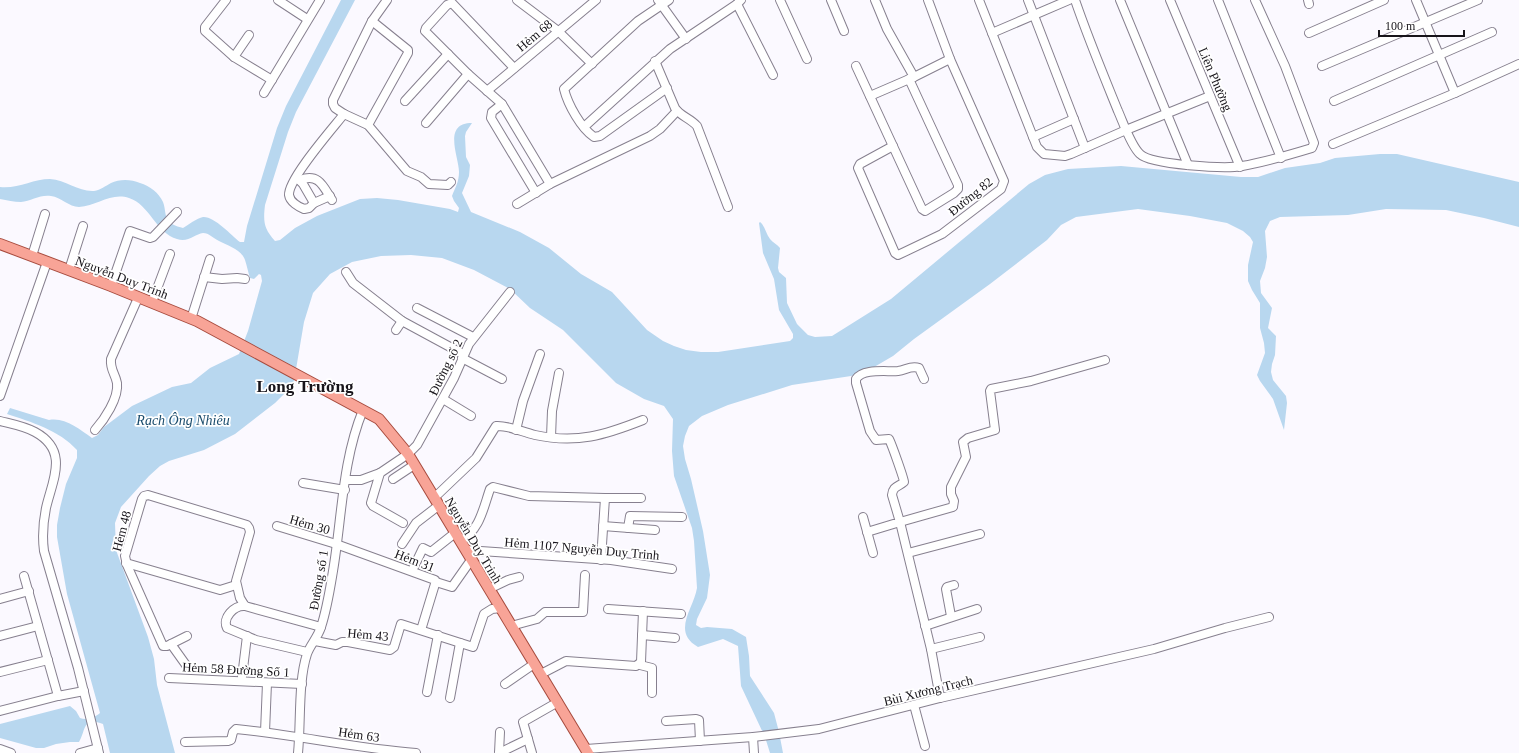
<svg xmlns="http://www.w3.org/2000/svg" width="1519" height="753" font-family="'Times New Roman',serif">
<style>
.water{fill:#b8d7ef}
.lines{fill:none;stroke-linecap:round;stroke-linejoin:round}
.minor-casing{stroke:#87808f;stroke-width:10}
.major-casing{stroke:#a74b3e;stroke-width:12}
.minor{stroke:#fff;stroke-width:8}
.major{stroke:#f8a497;stroke-width:10}
.labels{text-anchor:middle;stroke-width:3.5;stroke-linejoin:round;paint-order:stroke}
.street-label{font-size:13px;fill:#17141a;stroke:#fff}
.water-label{font-size:14px;font-style:italic;fill:#1a4c6d;stroke:#fff}
.district-label{font-size:17px;font-weight:bold;fill:#17141a;stroke:#fff}
</style>
<rect width="100%" height="100%" fill="#fbf9ff"/>
<path class="water" d="M341,0H355L296,112L288,132L265,205C263,222 264,229 275,241L280,240L295,228L317,216L360,199L377,198L398,200L450,209L458,212L459,208L454,201L452,196C455,188 459,182 459,172C459,157 442,123 472,123L466,132L465,136L466,157L470,165L469,176L462,193L471,212L520,232L549,248L581,274L612,292L647,330L663,341L674,346L686,350L701,352H718L790,341L793,338V334L779,310L774,279L763,253L759,223L760,222C765,226 766,234 770,239C773,243 777,244 780,248L778,268L779,272L786,278L787,303L797,324L808,335L815,337L832,336L891,299L1029,184L1045,175L1068,169L1121,166L1241,177H1258L1285,168L1320,163L1335,158L1380,154H1397L1519,182V227L1484,218L1446,210L1386,209L1348,215L1280,217L1270,221L1265,231L1267,257L1265,268L1260,281L1261,293L1272,308L1268,328L1276,336L1275,355L1272,364L1271,372L1273,380L1286,396L1287,403L1284,430L1273,399L1260,381L1257,375L1265,353L1264,343L1260,328V303L1252,290L1248,281V265L1253,242L1250,237L1243,231L1227,223L1190,216L1138,209L1076,217L1061,225L1047,240L990,284L914,339L893,356L869,370L851,376L792,385L728,405L702,416L689,426L685,436L683,446L685,459L691,479L703,531L710,575L707,598L697,619L696,625L701,628L707,627L732,629L746,637L749,656L750,676L774,713L779,732L783,753H770L765,737L741,686L738,646L723,639L698,647C671,632 694,608 697,588L694,541L692,528L674,476L672,451L673,419L664,406L644,399L616,383L563,330L530,308L510,289L474,270L442,258L411,255L381,256L352,262L330,274L313,293L304,322L294,381L286,392L275,403L235,434L204,450L169,461L160,466L149,476L121,507L115,523L116,550L148,637L154,659L157,685L175,753H110L103,724C82,716 86,731 79,742H70L56,744L44,748H36L0,738V724L70,706L76,711L80,718C87,721 95,717 100,713L67,594L57,537V525L60,508L66,484L77,458V450C59,430 31,422 7,414L10,408L49,420C65,417 79,429 92,438L98,435L104,427L132,406L172,387L191,383L210,368L239,354L248,331L262,281L261,275L259,274L254,279L250,278C248,272 247,266 245,260C241,249 228,246 219,241C213,238 209,233 203,233C195,234 188,243 177,239C157,234 149,204 129,198C111,192 97,206 79,207C69,207 61,197 51,196C41,194 31,201 21,202C14,202 7,200 0,199V187C18,189 33,179 50,179C66,180 79,192 94,191C101,190 105,186 111,183C119,179 131,179 140,183C150,186 159,193 163,202C166,209 164,220 172,224C175,226 180,227 183,228C188,225 197,218 203,217C214,216 231,235 240,242H244L247,226L277,128L286,106Z"/>
<g class="lines">
<defs>
<g id="minor">
<path d="M226,0L205,27V31L234,57L272,80"/>
<path d="M278,0L307,19"/>
<path d="M387,0L372,21L333,100V104L335,108L344,114L368,125L407,171L421,177L429,184L448,185L451,182"/>
<path d="M517,0L558,31L592,64"/>
<path d="M658,0L686,39"/>
<path d="M780,0L807,59"/>
<path d="M831,0L844,31"/>
<path d="M875,0L887,29L914,77"/>
<path d="M979,0L1033,137L1037,147L1044,154L1065,156L1071,154L1126,130L1210,96"/>
<path d="M1028,0L1085,148"/>
<path d="M1075,0C1088,38 1103,74 1118,111C1123,122 1131,146 1140,154C1151,165 1226,169 1242,166C1266,162 1289,155 1312,148L1314,143L1285,66L1255,0"/>
<path d="M1120,0L1188,165"/>
<path d="M1170,0L1240,167"/>
<path d="M1218,0L1281,158"/>
<path d="M1308,0L1309,4"/>
<path d="M1416,0L1455,93"/>
<path d="M737,4L773,75"/>
<path d="M992,33L1069,0"/>
<path d="M1309,33L1384,0"/>
<path d="M234,57L249,35"/>
<path d="M655,61L675,108C680,116 690,118 697,126L728,207"/>
<path d="M856,66L922,209L925,211L954,193L958,189V185L909,79"/>
<path d="M1322,66L1478,0"/>
<path d="M514,68L452,3L447,5L426,28L425,31L468,74L502,104L550,184"/>
<path d="M667,88L600,136L594,137C581,128 568,105 564,89L638,21L669,0"/>
<path d="M487,91L596,0"/>
<path d="M264,93L320,0"/>
<path d="M870,96L914,77L950,59"/>
<path d="M405,101L448,54"/>
<path d="M1334,101L1492,32"/>
<path d="M502,104L492,112L491,118L536,193"/>
<path d="M426,123L468,74"/>
<path d="M368,125L408,53V50L372,21"/>
<path d="M584,127L670,49L737,4L741,0"/>
<path d="M1033,137L1074,119"/>
<path d="M1333,144L1455,93L1519,64"/>
<path d="M893,146L860,164L858,168L895,253L898,255L942,234L1001,189L1004,181L950,59L928,0"/>
<path d="M297,178L303,184L314,203"/>
<path d="M300,180C319,173 323,186 332,200"/>
<path d="M330,196L314,203L309,208L304,209C299,207 290,202 289,195C288,179 333,128 344,114"/>
<path d="M517,204L550,184L650,136L660,129L677,111"/>
<path d="M32,256L45,214"/>
<path d="M69,270L83,226"/>
<path d="M346,272L353,283L402,321"/>
<path d="M204,277L222,279L237,278L245,279"/>
<path d="M111,286L130,231L150,238L153,237L177,212"/>
<path d="M152,302L170,254"/>
<path d="M417,308L473,337"/>
<path d="M191,319L210,259"/>
<path d="M396,330L402,321L463,354"/>
<path d="M462,358L502,379"/>
<path d="M0,396L47,262"/>
<path d="M443,399L471,416"/>
<path d="M0,421C12,424 24,426 35,432C70,451 52,481 46,508C43,523 42,536 44,551L78,668L99,753"/>
<path d="M95,430C104,420 119,398 117,383C115,373 110,370 111,359L138,298"/>
<path d="M516,430L523,401L540,354"/>
<path d="M551,437L552,411L559,373"/>
<path d="M393,479L414,465"/>
<path d="M346,480H361L380,473"/>
<path d="M303,483L345,490"/>
<path d="M434,498L476,458L496,426C508,425 522,432 535,435C577,444 605,435 643,420"/>
<path d="M863,517L873,553"/>
<path d="M403,523L373,506L371,503L380,473L408,454L417,445L454,378L469,344L510,292"/>
<path d="M277,526L336,544L435,580V584L421,630"/>
<path d="M603,526L655,530"/>
<path d="M628,528L630,516L682,517"/>
<path d="M867,532L900,522L892,495C893,486 898,487 904,482C904,479 892,445 889,439L876,440L870,431L856,383V379C863,368 887,372 898,371C906,370 911,365 919,368L924,379"/>
<path d="M460,541C480,530 483,509 490,489L493,487L529,496L605,498"/>
<path d="M402,544L416,523L438,506"/>
<path d="M466,550L611,560L672,569"/>
<path d="M908,553L980,534"/>
<path d="M601,560L605,498H641"/>
<path d="M126,563L220,590L236,585"/>
<path d="M412,571L423,548L431,552L455,533"/>
<path d="M24,576L58,696"/>
<path d="M436,582L452,587L471,560"/>
<path d="M489,589L508,580L519,577"/>
<path d="M0,599L29,591"/>
<path d="M245,606C234,605 222,618 227,628L256,640L307,652"/>
<path d="M608,609L681,614"/>
<path d="M951,616L946,589L947,587L954,585"/>
<path d="M511,626L537,619L545,612H583L585,575"/>
<path d="M925,626L977,609"/>
<path d="M642,635L675,638"/>
<path d="M0,636L38,626"/>
<path d="M187,636L167,646H163L127,565L125,556L142,499L144,496L148,495L247,525L249,528L250,532L236,581L240,598L245,606L321,627"/>
<path d="M315,641L336,645L342,642H348L390,650L394,647L401,624L473,647L484,614L492,609L501,608"/>
<path d="M171,644L186,665"/>
<path d="M931,649L980,637"/>
<path d="M640,665L652,668V693"/>
<path d="M0,672L48,660"/>
<path d="M541,674L566,661L636,666L641,662L643,611"/>
<path d="M242,677L247,636"/>
<path d="M169,678L302,684"/>
<path d="M505,684L534,664"/>
<path d="M427,692L438,635"/>
<path d="M450,698L460,643"/>
<path d="M940,698L931,649L900,522L953,507L954,501L951,494V487L966,457L963,442L968,438L995,430L990,391L991,389L1031,381L1105,360"/>
<path d="M914,705L925,746"/>
<path d="M0,711L58,696L84,691"/>
<path d="M666,721L696,719L699,720L700,741"/>
<path d="M265,732L267,683"/>
<path d="M753,737L754,753"/>
<path d="M185,742L228,741L231,740L233,732L236,729C296,735 355,748 416,753"/>
<path d="M0,749L11,753"/>
<path d="M586,749L753,737L819,729L940,698L1154,649L1225,628L1269,617"/>
<path d="M80,753L98,748"/>
<path d="M298,753C301,723 298,681 307,654C310,645 318,637 321,627C327,609 330,589 333,571C342,518 342,461 363,410"/>
<path d="M499,753L528,739"/>
<path d="M499,753L500,732"/>
<path d="M532,753L523,722L558,702"/>
</g>
<path id="major" d="M0,244L111,286L197,321L379,419L408,454L588,753"/>
</defs>
<use href="#minor" class="minor-casing"/>
<use href="#major" class="major-casing"/>
<use href="#minor" class="minor"/>
<use href="#major" class="major"/>
</g>
<g class="labels">
<g class="street-label">
<text transform="translate(534 35) rotate(-40)" y="5">Hẻm 68</text>
<text transform="translate(1216 79) rotate(67)" y="5">Liên Phường</text>
<text transform="translate(970 196) rotate(-39)" y="5">Đường 82</text>
<text transform="translate(122 277) rotate(21)" y="5">Nguyễn Duy Trinh</text>
<text transform="translate(445 367) rotate(-64)" y="5">Đường số 2</text>
<text transform="translate(310 524) rotate(16)" y="5">Hẻm 30</text>
<text transform="translate(121 531) rotate(-75)" y="5">Hẻm 48</text>
<text transform="translate(474 540) rotate(59)" y="5">Nguyễn Duy Trinh</text>
<text transform="translate(582 548) rotate(5)" y="5">Hẻm 1107 Nguyễn Duy Trinh</text>
<text transform="translate(415 560) rotate(21)" y="5">Hẻm 31</text>
<text transform="translate(318 580) rotate(-80)" y="5">Đường số 1</text>
<text transform="translate(368 634) rotate(5)" y="5">Hẻm 43</text>
<text transform="translate(236 669) rotate(3)" y="5">Hẻm 58 Đường Số 1</text>
<text transform="translate(928 690) rotate(-14)" y="5">Bùi Xương Trạch</text>
<text transform="translate(359 734) rotate(8)" y="5">Hẻm 63</text>
</g>
<g class="water-label">
<text x="183" y="425">Rạch Ông Nhiêu</text>
</g>
<g class="district-label">
<text x="305" y="392">Long Trường</text>
</g>
</g>
<path d="M1379 30v6h85v-6" fill="none" stroke="#17141a" stroke-width="2"/>
<text x="1385" y="30" font-size="12" fill="#17141a" stroke="#ffffff" stroke-width="3" paint-order="stroke">100 m</text>
</svg>
